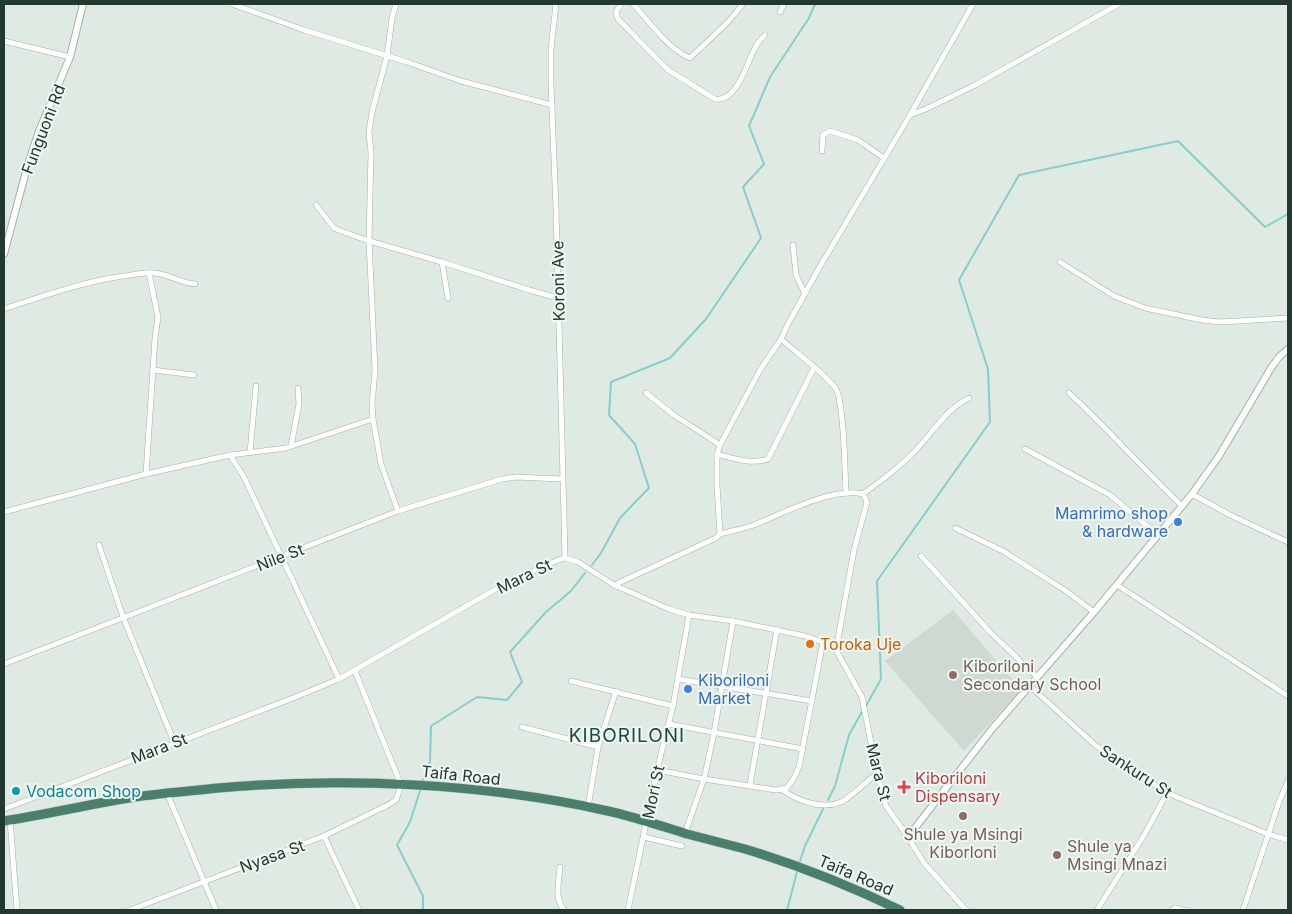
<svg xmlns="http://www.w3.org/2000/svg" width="1292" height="914" font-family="Inter,sans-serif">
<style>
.built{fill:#ced9d2}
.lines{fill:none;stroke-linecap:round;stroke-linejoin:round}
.stream{stroke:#89cdcc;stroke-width:2}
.minor-casing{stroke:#a2b1a9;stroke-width:6}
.tertiary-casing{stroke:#a2b1a9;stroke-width:8}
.trunk-casing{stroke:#bcc4c1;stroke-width:10}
.minor{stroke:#fff;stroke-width:5}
.tertiary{stroke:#fff;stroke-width:6}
.trunk{stroke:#4a806b;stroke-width:9}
.shop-dot{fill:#3f7fe0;stroke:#eff7f2;stroke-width:2}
.food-dot{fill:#e8710a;stroke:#eff7f2;stroke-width:2}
.education-dot{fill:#8d6e63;stroke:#eff7f2;stroke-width:2}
.health-dot{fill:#e0444e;stroke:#eff7f2;stroke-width:2}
.culture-dot{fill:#0f9aa8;stroke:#eff7f2;stroke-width:2}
.labels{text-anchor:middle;stroke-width:4;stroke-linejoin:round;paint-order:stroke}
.street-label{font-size:16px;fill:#21392f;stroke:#eff7f2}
.shop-label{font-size:16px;fill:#366cbe;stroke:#eff7f2;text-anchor:end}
.food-label{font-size:16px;fill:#c56008;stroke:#eff7f2;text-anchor:start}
.education-label{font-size:16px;fill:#785e54;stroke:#eff7f2;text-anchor:start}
.health-label{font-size:16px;fill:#be3a42;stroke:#eff7f2;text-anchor:start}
.culture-label{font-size:16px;fill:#0d838f;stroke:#eff7f2;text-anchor:start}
.quarter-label{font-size:19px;letter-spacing:1px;fill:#1e4a38;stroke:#eff7f2}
</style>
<rect width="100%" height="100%" fill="#dfeae3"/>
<path class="built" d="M953,610L1021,690L964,751L885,661Z"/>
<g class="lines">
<g class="stream">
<path d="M592,565L601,553L620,518L649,488L635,444L609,415L611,382L670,358L706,319L761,238L743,187L764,164L749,126L770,77L809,18L815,4"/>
<path d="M866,706L881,679L877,581L990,422L988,369L959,280L1019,175L1178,141L1265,227L1288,214"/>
<path d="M423,780L430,762L431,726L477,697L507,700L522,682L510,652L546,612L571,591L585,573"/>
<path d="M420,791L410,822L397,845L423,896V910"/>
<path d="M828,800L835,786L849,735L863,710"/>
<path d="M800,861L805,846L823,809"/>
<path d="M787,910L797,872"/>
</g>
<defs>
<g id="minor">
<path d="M232,4L304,30L407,62L461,81L552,105"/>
<path d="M556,4L551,49V84L556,208L565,558"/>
<path d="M621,4L616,12L618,19L668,70L715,99C737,103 747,62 755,48C757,43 761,39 765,35"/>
<path d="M633,4C650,22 667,48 690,58L728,22L743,4"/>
<path d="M780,12L784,4"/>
<path d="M4,41L70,57"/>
<path d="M910,115L926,109L977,84L1119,4"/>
<path d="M822,151L823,135L830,131L858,140L884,158"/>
<path d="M316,205L334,228L341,231L369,241L442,262L529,290L558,298"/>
<path d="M793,245L796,275L805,294"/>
<path d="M442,262L448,298"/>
<path d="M1060,262L1114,296L1145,308L1202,320L1220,322L1288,318"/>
<path d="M4,309C43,296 82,282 123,276C133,275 144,272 154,273C169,274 180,283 195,284"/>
<path d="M781,339C796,353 825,373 836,389C844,402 845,473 846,493"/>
<path d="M153,370L194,375"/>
<path d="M646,393L674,415L720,445"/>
<path d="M1069,393C1108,429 1143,469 1182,506"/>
<path d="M373,419L381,464L398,511"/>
<path d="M291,446L299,404L298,388"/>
<path d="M1025,449L1110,495L1158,535"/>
<path d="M250,453L256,386"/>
<path d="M717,454C732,458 753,465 768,459L814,368"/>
<path d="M230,455L286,448L373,419L372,405L375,370L369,241L371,153L369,132L372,112L387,56L392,18L396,4"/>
<path d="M146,474L155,338L158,317L149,273"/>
<path d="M863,494C882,480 901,466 917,449C934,431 946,409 969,398"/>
<path d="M1192,494L1232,516L1288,542"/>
<path d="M4,512L146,474L230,455L244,477L339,679"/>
<path d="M955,528L1003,551L1066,591L1094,612"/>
<path d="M720,534C731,531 743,529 754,525C783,513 833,487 863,494L867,502L854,550L836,650"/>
<path d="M99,545L123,617L174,742"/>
<path d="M921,556L991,633L1037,677"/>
<path d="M614,585L716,538L720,534L717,485V454L720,445L760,370L781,339L788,324L819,268L910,115L973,4"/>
<path d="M1117,585L1288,696"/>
<path d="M4,664L398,511L502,479L516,477L562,479"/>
<path d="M678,679L812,701"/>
<path d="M571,681L673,706"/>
<path d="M1030,686L1095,745L1167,793L1268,834L1288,840"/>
<path d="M669,724L803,749"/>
<path d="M522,727L598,747"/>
<path d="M657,770L704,779L776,790L787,788L794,778L799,767L823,642"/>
<path d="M750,785L777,629"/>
<path d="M781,789C798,801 823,811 843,801C855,794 865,782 877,774"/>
<path d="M167,793L216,910"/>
<path d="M588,807L598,747L616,691"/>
<path d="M4,809L288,700L339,679L503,585L558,560L565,558L578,562L614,585L669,609L689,615L733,621L805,636L823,642L836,650L862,697L877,774L886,806L908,837L924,863L966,910"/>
<path d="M10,820L17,910"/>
<path d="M685,833L704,779L714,733L733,621"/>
<path d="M324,836L359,910"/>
<path d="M644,837L682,846"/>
<path d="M560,867C559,881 554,898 564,910"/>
<path d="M130,910L324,836L388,805L396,800L401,785L355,671"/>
<path d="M628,910L657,770L673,706L689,615"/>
<path d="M1097,910L1143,837L1167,793"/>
<path d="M1172,910L1175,908L1184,910"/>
<path d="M1243,910L1279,802L1288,781"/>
</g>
<g id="tertiary">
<path d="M4,254L28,164L39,131L70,57L83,4"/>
<path d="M908,837L992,729L1094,612L1192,494L1219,456L1271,368L1279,357L1288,349"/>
</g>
<path id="trunk" d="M4,821C48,814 91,804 135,797C162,793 190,791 218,788C346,777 482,783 608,811C635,817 661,826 687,834C707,839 726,844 745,849C798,865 850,886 900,910"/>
</defs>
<use href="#minor" class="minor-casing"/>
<use href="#tertiary" class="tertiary-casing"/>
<use href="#trunk" class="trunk-casing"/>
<use href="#minor" class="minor"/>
<use href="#tertiary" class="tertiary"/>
<use href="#trunk" class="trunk"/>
</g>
<g class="shop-dot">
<circle cx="1178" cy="522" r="5"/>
<circle cx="688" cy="689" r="5"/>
</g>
<circle class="food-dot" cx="810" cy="644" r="5"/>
<g class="education-dot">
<circle cx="953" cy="675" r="5"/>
<circle cx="963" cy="816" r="5"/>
<circle cx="1057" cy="855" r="5"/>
</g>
<path class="health-dot" d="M901.5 779.5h5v5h5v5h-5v5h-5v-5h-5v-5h5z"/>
<circle class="culture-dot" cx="16" cy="791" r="5"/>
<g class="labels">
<g class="street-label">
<text transform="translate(43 129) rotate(-69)" y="6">Funguoni Rd</text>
<text transform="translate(558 281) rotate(-91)" y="6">Koroni Ave</text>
<text transform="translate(280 557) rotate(-21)" y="6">Nile St</text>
<text transform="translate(524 576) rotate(-26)" y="6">Mara St</text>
<text transform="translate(159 748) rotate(-21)" y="6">Mara St</text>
<text transform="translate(1136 771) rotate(33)" y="6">Sankuru St</text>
<text transform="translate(879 772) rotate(76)" y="6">Mara St</text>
<text transform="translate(461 775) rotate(6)" y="6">Taifa Road</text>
<text transform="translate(653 792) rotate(-78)" y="6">Mori St</text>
<text transform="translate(272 856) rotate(-20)" y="6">Nyasa St</text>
<text transform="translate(856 875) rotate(23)" y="6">Taifa Road</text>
</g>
<g class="shop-label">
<text x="1168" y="519">Mamrimo shop<tspan x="1168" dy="18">&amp; hardware</tspan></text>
<text x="698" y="686" text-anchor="start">Kiboriloni<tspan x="698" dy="18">Market</tspan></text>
</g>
<g class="food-label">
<text x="820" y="650">Toroka Uje</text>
</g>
<g class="education-label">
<text x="963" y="672">Kiboriloni<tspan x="963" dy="18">Secondary School</tspan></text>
<text x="963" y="840" text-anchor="middle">Shule ya Msingi<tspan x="963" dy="18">Kiborloni</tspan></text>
<text x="1067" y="852">Shule ya<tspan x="1067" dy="18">Msingi Mnazi</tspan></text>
</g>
<g class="health-label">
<text x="915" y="784">Kiboriloni<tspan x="915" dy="18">Dispensary</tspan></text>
</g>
<g class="culture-label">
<text x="26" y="797">Vodacom Shop</text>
</g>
<g class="quarter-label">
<text x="627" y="742">KIBORILONI</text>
</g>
</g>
<rect width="1292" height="914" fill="none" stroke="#21392f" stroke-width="10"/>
</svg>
